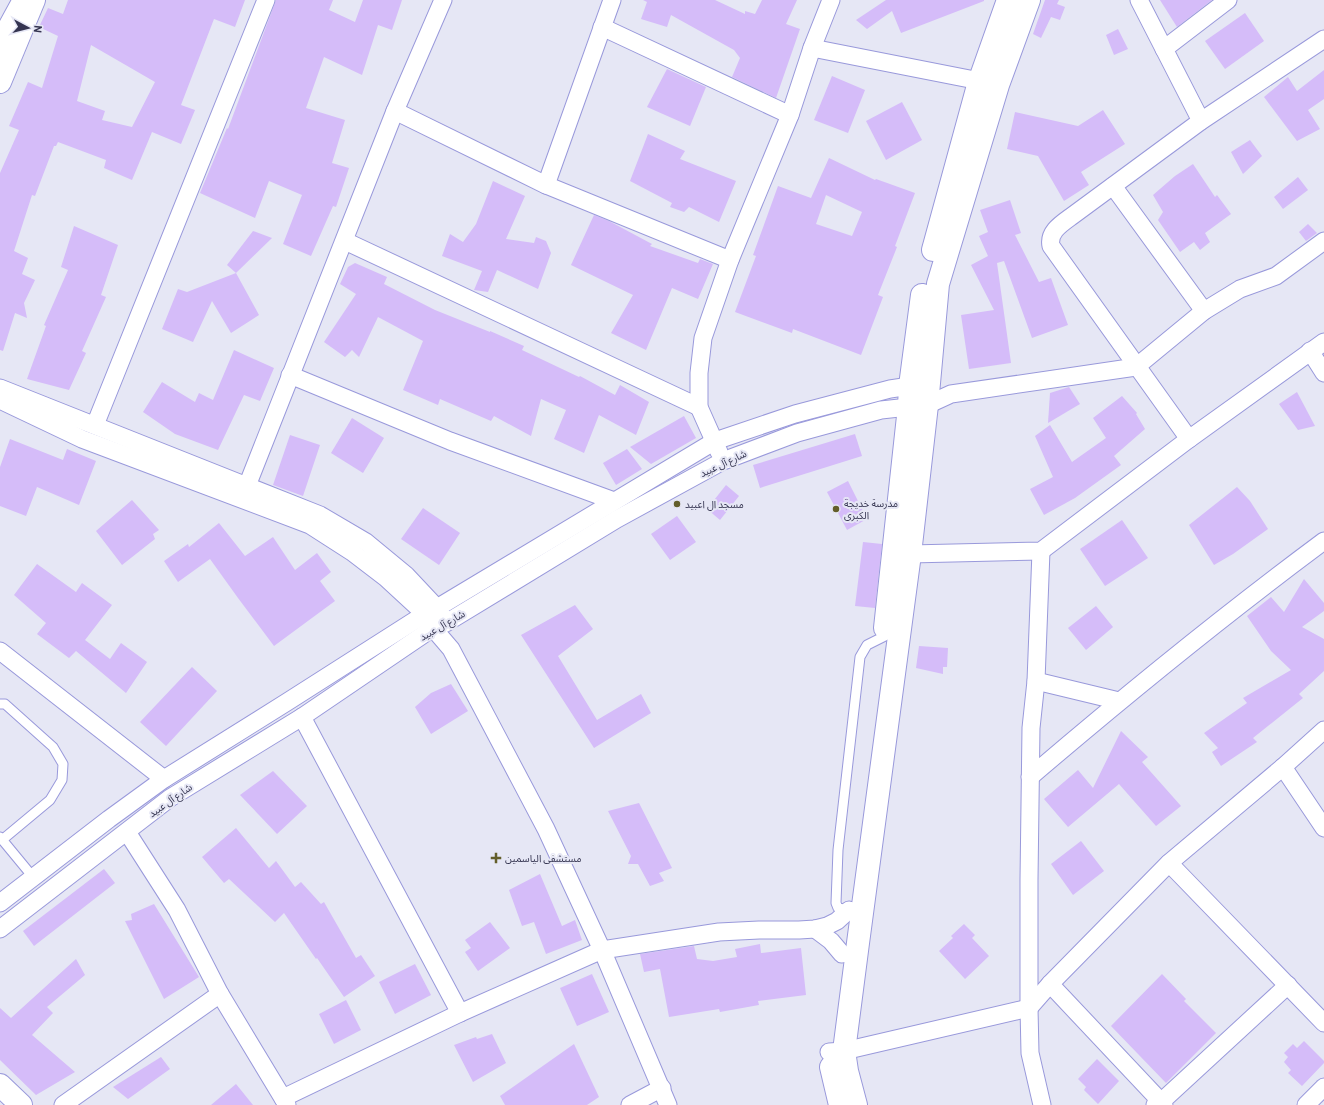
<svg xmlns="http://www.w3.org/2000/svg" width="1324" height="1105" font-family="Barlow,'Noto Sans Arabic',sans-serif">
<style>
.building{fill:#d5bcf9;fill-rule:evenodd}
.lines{fill:none;stroke-linecap:round;stroke-linejoin:round}
.lane-casing{stroke:#9999db;stroke-width:11}
.street-casing{stroke:#9999db;stroke-width:19}
.secondary-casing{stroke:#9999db;stroke-width:24}
.highway-casing{stroke:#9999db;stroke-width:24}
.lane{stroke:#fff;stroke-width:9}
.street{stroke:#fff;stroke-width:17}
.secondary{stroke:#fff;stroke-width:22}
.highway{stroke:#fff;stroke-width:22}
.poi-dot{fill:#635e2a;stroke:#e6e7f5;stroke-width:1.5}
.labels{text-anchor:middle;stroke-width:4;stroke-linejoin:round;paint-order:stroke}
.street-label{font-size:10px;fill:#343450;stroke:#e6e7f5}
.poi-label{font-size:10px;fill:#343450;stroke:#e6e7f5;text-anchor:start}
</style>
<rect width="100%" height="100%" fill="#e6e7f5"/>
<g class="building">
<path d="M68,0H245L235,27L214,19L181,105L195,110L181,144L152,132L132,180L104,168L106,160L58,142L56,146H54L35,196L32,195L14,251L28,258L22,274L35,280L24,303L27,318L15,313L3,351L0,350V173L19,130L9,126L28,82L42,88L58,36L39,27L48,8L63,14ZM91,45L155,82L132,127L102,120L105,111L77,101Z"/>
<path d="M276,0H333L329,10L355,22L363,0H402L392,30L378,25L362,75L324,57L306,108L345,120L332,163L349,168L336,207L333,206L311,256L283,244L302,195L269,181L255,218L200,193L227,128L228,129Z"/>
<path d="M643,0H715L745,14V11L755,14L762,0H797L786,24L800,29L776,98L732,77L740,58L734,50L671,15L667,27L641,19L647,2Z"/>
<path d="M886,0H984V1L901,33L892,11L867,29L856,20Z"/>
<path d="M1045,0H1059L1057,4L1065,7L1060,20L1051,17L1041,38L1033,34Z"/>
<path d="M1160,0H1212L1177,27Z"/>
<path d="M1245,13L1264,41L1225,69L1205,41Z"/>
<path d="M1118,29L1128,49L1114,55L1106,35Z"/>
<path d="M667,69L706,87L690,126L647,107Z"/>
<path d="M1324,70V99L1308,110L1320,129L1297,141L1264,97L1288,77L1297,91Z"/>
<path d="M832,76L865,90L848,133L814,120Z"/>
<path d="M902,102L922,140L886,160L866,121Z"/>
<path d="M1103,110L1125,144L1081,172L1089,185L1064,201L1038,156L1007,149L1015,112L1078,126Z"/>
<path d="M648,134L685,151L680,159L736,181L719,222L689,207L684,212L670,207L672,203L630,181Z"/>
<path d="M1250,140L1262,156L1243,174L1231,152Z"/>
<path d="M829,158L875,180L876,179L915,193L895,246L897,247L878,295L883,297L861,355L793,329L792,333L735,312L756,256L753,255L778,186L811,198ZM826,195L862,212L852,236L816,224Z"/>
<path d="M1193,164L1215,197L1217,195L1231,214L1205,233L1210,242L1200,250L1194,242L1180,252L1158,220L1163,212L1153,195L1175,176Z"/>
<path d="M1298,177L1308,190L1283,209L1274,197Z"/>
<path d="M493,181L525,196L506,239L534,243L536,237L546,241L551,253L538,289L497,270L488,292L474,290L482,271L442,256L450,234L463,242L476,224Z"/>
<path d="M1010,200L1021,233L1015,235L1039,282L1051,278L1068,325L1032,338L1004,261L997,263L1011,363L969,369L961,315L994,310L971,265L988,256L979,236L988,232L980,210Z"/>
<path d="M594,215L609,221L652,244L650,246L698,263L700,259L713,264L698,299L672,288L646,350L611,333L633,295L571,265Z"/>
<path d="M1308,224L1317,233L1306,241L1299,232Z"/>
<path d="M74,226L118,245L101,295L106,297L82,351L86,353L69,390L27,379L46,326L44,325L68,270L61,267Z"/>
<path d="M253,231L272,238L236,273L227,265Z"/>
<path d="M355,263L387,277L384,284L435,310L490,332V331L524,346L522,350L579,377L580,376L615,395L620,385L649,402L636,435L599,415L584,453L554,439L566,410L541,399L531,436L494,416L491,421L440,399L438,405L403,390L423,341L378,317L359,357L352,350L345,357L324,342L356,294L340,284L348,267Z"/>
<path d="M236,273L259,315L231,333L212,301L193,342L162,329L178,289L187,292Z"/>
<path d="M234,350L274,368L260,401L244,395L218,450L175,434L143,412L162,382L195,402L199,393L213,400Z"/>
<path d="M1069,387L1080,404L1048,423L1050,393Z"/>
<path d="M1297,392L1315,426L1298,430L1279,404Z"/>
<path d="M1122,396L1137,413L1136,414L1145,429L1114,456L1121,465L1075,498L1044,515L1030,489L1053,477L1035,436L1050,425L1072,462L1106,438L1093,418Z"/>
<path d="M684,416L696,438L651,464L630,447Z"/>
<path d="M352,418L384,438L363,473L331,453Z"/>
<path d="M855,434L862,456L760,488L753,465Z"/>
<path d="M290,435L320,445L303,496L273,485Z"/>
<path d="M10,439L63,460L67,449L96,461L79,505L37,487L26,516L0,506V467Z"/>
<path d="M627,449L642,469L616,485L603,463Z"/>
<path d="M848,481L867,519L847,530L827,492Z"/>
<path d="M726,485L739,496L720,520L707,509Z"/>
<path d="M1237,487L1250,501L1268,529L1233,554L1214,565L1189,525Z"/>
<path d="M132,500L159,530L153,534L155,539L122,565L96,531Z"/>
<path d="M423,508L460,533L439,565L401,539Z"/>
<path d="M677,516L696,542L670,560L651,534Z"/>
<path d="M1122,520L1148,558L1105,586L1080,549Z"/>
<path d="M219,523L245,556L273,537L295,570L317,553L331,572L320,581L335,601L274,646L238,598L210,559L178,582L164,561L188,544L189,547Z"/>
<path d="M863,542L882,544L875,608L855,606Z"/>
<path d="M37,564L76,592L82,583L112,605L85,640L110,659L121,643L147,662L126,693L76,651L69,658L37,634L46,623L14,595Z"/>
<path d="M1304,579L1324,603V611L1302,627L1324,639V671L1299,694L1303,698L1253,738L1257,742L1221,766L1212,752L1218,748L1204,733L1247,703L1243,698L1291,670L1271,651L1247,616L1271,597L1284,612Z"/>
<path d="M575,605L593,629L558,656L597,720L641,694L651,713L594,748L521,635Z"/>
<path d="M1096,606L1113,627L1086,650L1068,628Z"/>
<path d="M919,646L948,648L947,667H943V674L916,668Z"/>
<path d="M192,667L217,691L166,746L140,722Z"/>
<path d="M451,684L468,711L431,734L415,707L431,693Z"/>
<path d="M1121,731L1148,757L1142,762L1181,806L1156,826L1119,784L1068,827L1044,799L1078,770L1093,788Z"/>
<path d="M273,771L307,806L277,834L240,795Z"/>
<path d="M639,803L672,868L659,873L664,881L650,886L638,864H628L631,856L608,811Z"/>
<path d="M236,828L269,868L276,861L295,887L301,882L321,904L324,902L356,958L361,955L375,976L344,997L317,958L316,959L284,913L275,922L229,879L224,883L202,857Z"/>
<path d="M1081,841L1104,871L1073,895L1051,864Z"/>
<path d="M104,869L115,883L34,946L23,931Z"/>
<path d="M540,874L562,926L575,920L582,940L546,954L534,922L522,926L509,890Z"/>
<path d="M154,904L199,977L164,999L125,921L132,920L131,914Z"/>
<path d="M490,922L510,948L478,971L465,952L471,948L465,940Z"/>
<path d="M964,924L975,935L972,938L989,956L965,979L939,951L953,938L951,936Z"/>
<path d="M760,944L761,953L801,948L806,995L758,1001L759,1005L720,1012L719,1009L669,1017L660,969L644,972L640,954L694,946L697,959L713,961L737,957L735,949Z"/>
<path d="M76,959L85,975L47,1007L53,1013L32,1035L75,1072L36,1095L0,1060V1008L11,1018Z"/>
<path d="M415,964L431,995L395,1014L379,982Z"/>
<path d="M592,974L609,1012L577,1026L560,988Z"/>
<path d="M1162,974L1186,999L1184,1001L1216,1033L1166,1083L1111,1026Z"/>
<path d="M346,1000L361,1030L334,1044L319,1014Z"/>
<path d="M492,1034L506,1063L473,1082L454,1045L476,1037L477,1039Z"/>
<path d="M1304,1041L1324,1061V1063L1302,1086L1288,1073L1291,1070L1284,1062L1288,1057L1284,1053L1293,1044L1297,1048Z"/>
<path d="M574,1044L599,1097L587,1105H505L500,1096Z"/>
<path d="M161,1057L170,1069L128,1099L113,1087Z"/>
<path d="M1097,1059L1119,1081L1098,1104L1084,1090L1086,1087L1078,1079Z"/>
<path d="M236,1084L253,1105H211Z"/>
</g>
<g class="lines">
<defs>
<g id="lane">
<path d="M0,704H5L53,747L63,764L62,780L50,800L2,840"/>
<path d="M0,837L33,877"/>
<path d="M849,910L838,908L836,903L838,850L860,657L867,645L885,636"/>
</g>
<g id="street">
<path d="M1139,0L1201,121"/>
<path d="M602,27L790,115"/>
<path d="M812,48L990,83"/>
<path d="M1164,49L1228,0"/>
<path d="M395,111L546,185L730,260"/>
<path d="M546,185L612,0"/>
<path d="M1113,186L1204,311"/>
<path d="M345,241L699,407"/>
<path d="M1310,351L1324,373"/>
<path d="M290,375L450,441L614,501"/>
<path d="M0,388L320,515L366,542L406,575L437,608L442,616"/>
<path d="M0,400L82,439L310,525L352,552L386,578L425,614L433,628L451,649L546,829L602,950L668,1105"/>
<path d="M95,425L266,0"/>
<path d="M1189,439L1051,246C1048,232 1061,224 1072,216L1201,121L1324,39"/>
<path d="M719,452L699,407V373L703,338L730,260L790,115L812,48L831,0"/>
<path d="M247,486L395,111L443,0"/>
<path d="M1041,551L1036,681L1031,728L1029,880V1008L1030,1053L1042,1105"/>
<path d="M910,554L1041,551L1189,439L1324,342"/>
<path d="M0,651L164,779"/>
<path d="M1036,681L1119,701"/>
<path d="M302,717L460,1013"/>
<path d="M1283,767L1324,828"/>
<path d="M1030,777C1126,695 1223,616 1324,541"/>
<path d="M127,832L177,910L220,994L287,1105"/>
<path d="M1169,863L1324,1023"/>
<path d="M0,903L109,819L164,779L287,702L425,614L437,608L715,441L795,414L890,389L910,386L922,385"/>
<path d="M0,929L170,798L302,717L433,628L446,623L617,519L723,461L797,433L881,410L927,405L951,394L1136,367L1204,311L1240,289L1276,276L1324,241"/>
<path d="M815,929L831,941L842,954"/>
<path d="M1050,984L1164,1105"/>
<path d="M829,1052L844,1051L1029,1008L1050,984L1169,863L1283,767L1324,730"/>
<path d="M283,1098L460,1013L602,950L719,932L759,930H799L815,929L827,926L837,921L849,910"/>
<path d="M63,1105L220,994"/>
<path d="M630,1105L662,1088"/>
<path d="M1155,1105L1161,1102L1288,985"/>
<path d="M1306,1105L1324,1087"/>
</g>
<g id="secondary">
<path d="M0,82L34,0"/>
<path d="M933,250L979,82L1008,0"/>
<path d="M885,628L909,407L910,386L922,295"/>
<path d="M831,1067L840,1105"/>
<path d="M0,1085L21,1105"/>
<path d="M856,1105L847,1071L844,1051L858,943L910,554L927,405L938,284L998,85L1029,0"/>
</g>
<path id="highway" d="M0,44L24,0"/>
</defs>
<use href="#lane" class="lane-casing"/>
<use href="#street" class="street-casing"/>
<use href="#secondary" class="secondary-casing"/>
<use href="#highway" class="highway-casing"/>
<use href="#lane" class="lane"/>
<use href="#street" class="street"/>
<use href="#secondary" class="secondary"/>
<use href="#highway" class="highway"/>
</g>
<g class="poi-dot">
<circle cx="677" cy="504" r="4"/>
<circle cx="836" cy="509" r="4"/>
<path d="M494 852h4v4h4v4h-4v4h-4v-4h-4v-4h4z"/>
</g>
<g class="labels">
<g class="street-label">
<text transform="translate(723 463) rotate(-25)" y="4">شارع آل عبيد</text>
<text transform="translate(442 625) rotate(-30)" y="4">شارع آل عبيد</text>
<text transform="translate(170 800) rotate(-35)" y="4">شارع آل عبيد</text>
</g>
<g class="poi-label">
<text x="844" y="507">مدرسة خديجة<tspan x="844" dy="12">الكبرى</tspan></text>
<text x="685" y="508">مسجد ال اعبيد</text>
<text x="505" y="862">مستشفى الياسمين</text>
</g>
</g>
<g transform="translate(28 28) rotate(97)" stroke="#e6e7f5" stroke-width="3" paint-order="stroke">
<path d="M0-3L7 15L0 10L-7 15Z" fill="#343450"/>
<text y="-6" font-size="11" font-weight="bold" text-anchor="middle" fill="#343450">N</text>
</g>
</svg>
